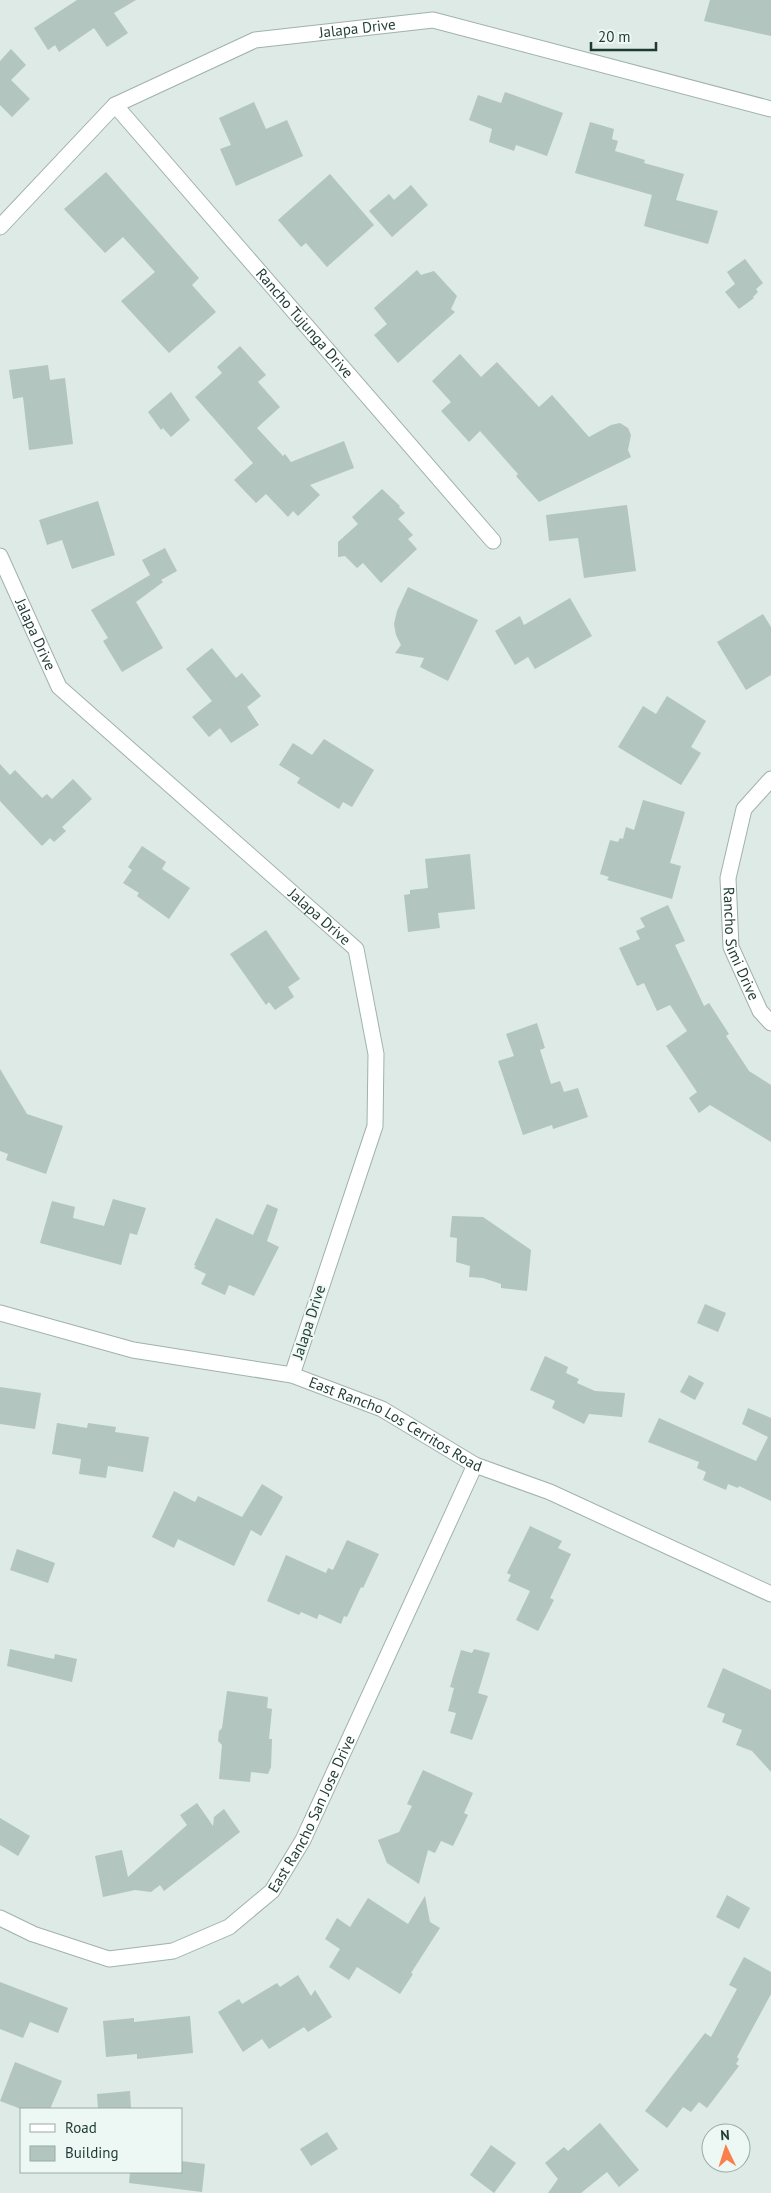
<svg xmlns="http://www.w3.org/2000/svg" width="771" height="2193" font-family="'PT Sans',sans-serif">
<style>
.building{fill:#b2c5be}
.lines{fill:none;stroke-linecap:round;stroke-linejoin:round}
.minor-casing{stroke:#a0b2ac;stroke-width:17}
.minor{stroke:#fff;stroke-width:15}
.labels{text-anchor:middle;stroke-width:4;stroke-linejoin:round;paint-order:stroke}
.street-label{font-size:15px;fill:#1e3a34;stroke:#edf7f3}
</style>
<rect width="100%" height="100%" fill="#ddeae5"/>
<g class="building">
<path d="M77,0H136L114,13L128,33L107,47L94,28L59,52L55,45L48,50L34,28Z"/>
<path d="M710,0H771V36L704,21Z"/>
<path d="M11,49L26,65L11,80L30,99L12,117L0,105V61Z"/>
<path d="M505,92L563,113L547,156L516,145L514,151L489,142L492,129L469,120L478,95L501,103Z"/>
<path d="M254,102L266,129L287,120L303,156L236,186L220,149L231,145L219,118Z"/>
<path d="M590,122L614,129L612,139L618,141L615,151L645,160L644,163L684,174L676,200L718,211L708,244L644,226L652,195L575,173Z"/>
<path d="M106,172L199,278L192,285L216,312L169,353L121,301L155,272L123,237L105,253L64,209Z"/>
<path d="M330,174L374,225L327,267L306,243L301,247L278,220Z"/>
<path d="M411,185L428,205L392,237L369,211L389,194L394,200Z"/>
<path d="M745,259L763,283L756,289L758,292L753,297L754,298L739,309L725,292L735,284L727,272Z"/>
<path d="M417,270L421,275L434,271L457,296L451,309L455,312L398,363L374,335L387,324L374,308Z"/>
<path d="M240,346L266,375L258,382L280,407L257,428L283,456L285,454L291,462L344,441L354,468L310,485L320,495L298,516L293,511L288,517L266,494L256,503L234,480L253,463L195,397L222,373L217,367Z"/>
<path d="M460,354L481,377L497,362L539,407L552,395L589,437L611,425L620,423L628,428L631,435L628,450L631,457L539,502L516,476L518,474L480,431L469,442L441,411L451,402L432,381Z"/>
<path d="M48,365L50,380L65,378L73,444L29,450L23,397L13,399L9,370Z"/>
<path d="M171,392L190,420L171,437L163,428L161,430L148,412Z"/>
<path d="M382,489L400,506L399,507L405,513L398,519L413,535L408,539L417,549L381,583L363,563L357,568L345,556L338,557V542L358,524L352,517Z"/>
<path d="M98,501L115,555L72,569L62,540L47,545L39,520Z"/>
<path d="M627,505L636,571L584,578L578,538L549,541L546,515Z"/>
<path d="M165,548L177,571L161,580L163,582L136,602L163,648L122,672L103,641L108,638L91,610L150,575L142,560Z"/>
<path d="M408,587L478,620L448,681L420,667L424,658L395,653L401,645L396,635L394,624L397,611Z"/>
<path d="M570,598L592,636L535,669L528,657L515,665L495,631L520,616L524,625Z"/>
<path d="M763,614L771,627V675L746,690L717,642Z"/>
<path d="M212,648L236,678L242,673L261,696L247,707L259,725L231,743L220,728L209,737L192,717L212,701L186,669Z"/>
<path d="M667,696L706,721L691,747L701,753L681,785L618,747L643,706L656,714Z"/>
<path d="M324,739L374,770L352,807L343,802L339,809L297,783L300,778L279,765L293,743L312,755Z"/>
<path d="M0,764L10,775L15,770L42,798L47,794L52,799L73,779L92,799L62,827L66,831L54,842L50,838L42,846L0,801Z"/>
<path d="M643,800L685,812L670,863L681,866L672,899L607,880L609,877L600,874L610,840L618,842L620,838L623,839L626,827L634,830Z"/>
<path d="M142,846L166,862L162,869L190,888L169,919L137,896L139,893L123,883L132,870L128,867Z"/>
<path d="M470,854L475,909L438,913L440,928L408,932L404,895L410,894V890L428,888L425,859Z"/>
<path d="M668,905L685,941L675,945L704,1006L709,1003L729,1034L726,1036L749,1071L771,1085V1142L710,1105L699,1113L689,1098L697,1092L666,1046L687,1031L670,1005L657,1011L644,983L637,986L619,948L640,939L636,931L645,927L640,918Z"/>
<path d="M266,930L300,979L288,987L294,997L275,1010L269,1002L266,1005L230,954Z"/>
<path d="M537,1023L545,1048L540,1050L551,1084L560,1081L564,1092L578,1088L588,1117L553,1129L552,1125L523,1135L498,1061L514,1056L506,1034Z"/>
<path d="M0,1069L27,1114L63,1126L46,1174L6,1160L8,1154L0,1151Z"/>
<path d="M113,1199L146,1208L137,1235L130,1233L121,1265L40,1243L52,1201L75,1207L73,1218L104,1226Z"/>
<path d="M267,1204L278,1209L267,1241L279,1247L254,1296L229,1285L225,1295L201,1284L206,1274L194,1268L196,1266L194,1265L216,1218L253,1235Z"/>
<path d="M452,1216L483,1217L531,1250L527,1291L501,1288V1284L483,1278L469,1277L470,1266L456,1262L457,1238L450,1237Z"/>
<path d="M705,1304L726,1313L718,1332L697,1323Z"/>
<path d="M545,1356L568,1367L566,1373L579,1379L577,1383L595,1391L625,1393L622,1417L589,1414L584,1424L552,1408L555,1401L530,1390Z"/>
<path d="M689,1375L704,1383L695,1400L680,1392Z"/>
<path d="M0,1387L41,1393L35,1429L0,1424Z"/>
<path d="M748,1408L771,1418V1501L739,1486L738,1488L728,1484L726,1490L703,1480L706,1472L697,1468L699,1462L648,1442L659,1418L756,1461L768,1437L742,1424Z"/>
<path d="M57,1423L87,1428L88,1423L116,1427L115,1432L149,1437L143,1472L108,1466L106,1478L79,1474L81,1459L52,1454Z"/>
<path d="M262,1484L283,1497L261,1536L251,1530L234,1566L178,1539L174,1548L152,1537L174,1491L195,1502L198,1496L242,1517Z"/>
<path d="M530,1526L562,1541L558,1548L571,1554L550,1598L554,1600L538,1631L516,1620L530,1591L508,1581L511,1575L507,1573Z"/>
<path d="M347,1540L379,1554L363,1588L361,1587L347,1617L344,1616L341,1624L319,1614L317,1619L301,1612L299,1615L267,1601L286,1555L326,1573L328,1568L333,1570Z"/>
<path d="M17,1549L55,1563L48,1583L10,1570Z"/>
<path d="M10,1649L54,1659L55,1654L77,1659L72,1682L7,1666Z"/>
<path d="M474,1649L490,1653L478,1693L488,1696L472,1740L450,1733L456,1713L448,1711L454,1688L450,1687L461,1650L472,1653Z"/>
<path d="M723,1668L771,1690V1772L752,1751L736,1745L742,1730L722,1722L725,1714L707,1707Z"/>
<path d="M227,1691L268,1697L267,1708L272,1709L269,1739H272L271,1767L268,1774L251,1772L250,1782L219,1779L222,1745L218,1741L219,1731L222,1728Z"/>
<path d="M423,1770L473,1793L464,1813L468,1815L453,1846L441,1841L435,1853L428,1850L419,1884L387,1863L378,1840L399,1832L412,1806L407,1804Z"/>
<path d="M197,1803L213,1826L214,1817L224,1809L240,1832L164,1891L160,1885L151,1892L135,1890L103,1897L95,1856L122,1850L128,1877L187,1825L180,1815Z"/>
<path d="M0,1818L30,1836L18,1856L0,1845Z"/>
<path d="M727,1895L750,1908L739,1929L716,1917Z"/>
<path d="M425,1896L430,1922L440,1928L411,1973L413,1974L400,1994L357,1967L349,1980L329,1967L340,1949L325,1939L337,1918L350,1927L368,1898L408,1924Z"/>
<path d="M744,1957L771,1972V1994L737,2057L739,2059L736,2064L739,2066L707,2108L699,2102L691,2112L683,2107L667,2128L645,2111L705,2033L711,2037L737,1989L729,1985Z"/>
<path d="M298,1975L311,1996L315,1990L332,2017L308,2032L304,2027L269,2049L262,2039L243,2052L218,2012L239,1999L242,2004L277,1983L280,1987Z"/>
<path d="M0,1982L68,2008L58,2033L30,2022L23,2038L0,2029Z"/>
<path d="M190,2016L193,2053L137,2059V2054L106,2057L103,2021L134,2018V2022Z"/>
<path d="M15,2062L62,2081L50,2109H21L0,2101Z"/>
<path d="M130,2091L131,2109H98L97,2094Z"/>
<path d="M600,2123L639,2170L619,2187L607,2172L581,2193H548L558,2179L545,2163L564,2147L568,2151Z"/>
<path d="M327,2132L338,2149L311,2166L300,2149Z"/>
<path d="M491,2145L516,2163L494,2193L470,2175Z"/>
<path d="M181,2161L205,2164L202,2192L129,2183L130,2172H181Z"/>
</g>
<g class="lines">
<defs>
<g id="minor">
<path id="s1" d="M115,105L493,541"/>
<path id="s2" d="M0,227L115,105L255,40L433,20L771,109"/>
<path id="s3" d="M0,556L59,687L356,949L376,1054L375,1126L292,1375"/>
<path id="s4" d="M771,779L744,809L728,878L731,947L760,1011L771,1023"/>
<path id="s5" d="M0,1313L133,1350L292,1375L382,1409L475,1465L550,1492L771,1594"/>
<path id="s6" d="M0,1918L33,1934L109,1959L173,1951L229,1927L272,1891L303,1840L475,1465"/>
</g>
</defs>
<use href="#minor" class="minor-casing"/>
<use href="#minor" class="minor"/>
</g>
<g class="labels">
<g class="street-label">
<text dy="5" stroke="none"><textPath href="#s2" startOffset="425">Jalapa Drive</textPath></text>
<text dy="5" stroke="none"><textPath href="#s1" startOffset="289">Rancho Tujunga Drive</textPath></text>
<text dy="5" stroke="none"><textPath href="#s3" startOffset="86">Jalapa Drive</textPath></text>
<text dy="5" stroke="none"><textPath href="#s3" startOffset="491">Jalapa Drive</textPath></text>
<text dy="5" stroke="none"><textPath href="#s4" startOffset="179">Rancho Simi Drive</textPath></text>
<text transform="translate(309 1322) rotate(-72)" y="5">Jalapa Drive</text>
<text dy="5" stroke="none"><textPath href="#s5" startOffset="414">East Rancho Los Cerritos Road</textPath></text>
<text dy="5" stroke="none"><textPath href="#s6" startOffset="385">East Rancho San Jose Drive</textPath></text>
</g>
</g>
<rect x="20" y="2108" width="162" height="65" fill="#edf7f3" stroke="#9aaba7"/>
<rect x="30" y="2124" width="25" height="8" fill="#ffffff" stroke="#9aaba7"/>
<text x="65" y="2133" font-size="15" fill="#1e3a34">Road</text>
<rect x="30" y="2146" width="25" height="15" fill="#b2c5be" stroke="#9aaba7"/>
<text x="65" y="2158" font-size="15" fill="#1e3a34">Building</text>
<g transform="translate(726 2148) rotate(356)"><circle r="24" fill="#edf7f3" stroke="#9aaba7"/>
<path d="M0-4L9 19L0 12L-9 19Z" fill="#fa804b"/>
<text y="-8" font-size="14" font-weight="bold" text-anchor="middle" fill="#1e3a34">N</text>
</g>
<path d="M591 42v8h65v-8" fill="none" stroke="#1e3a34" stroke-width="2.5"/>
<text x="598" y="42" font-size="15" fill="#1e3a34" stroke="#edf7f3" stroke-width="4" paint-order="stroke">20 m</text>
</svg>
